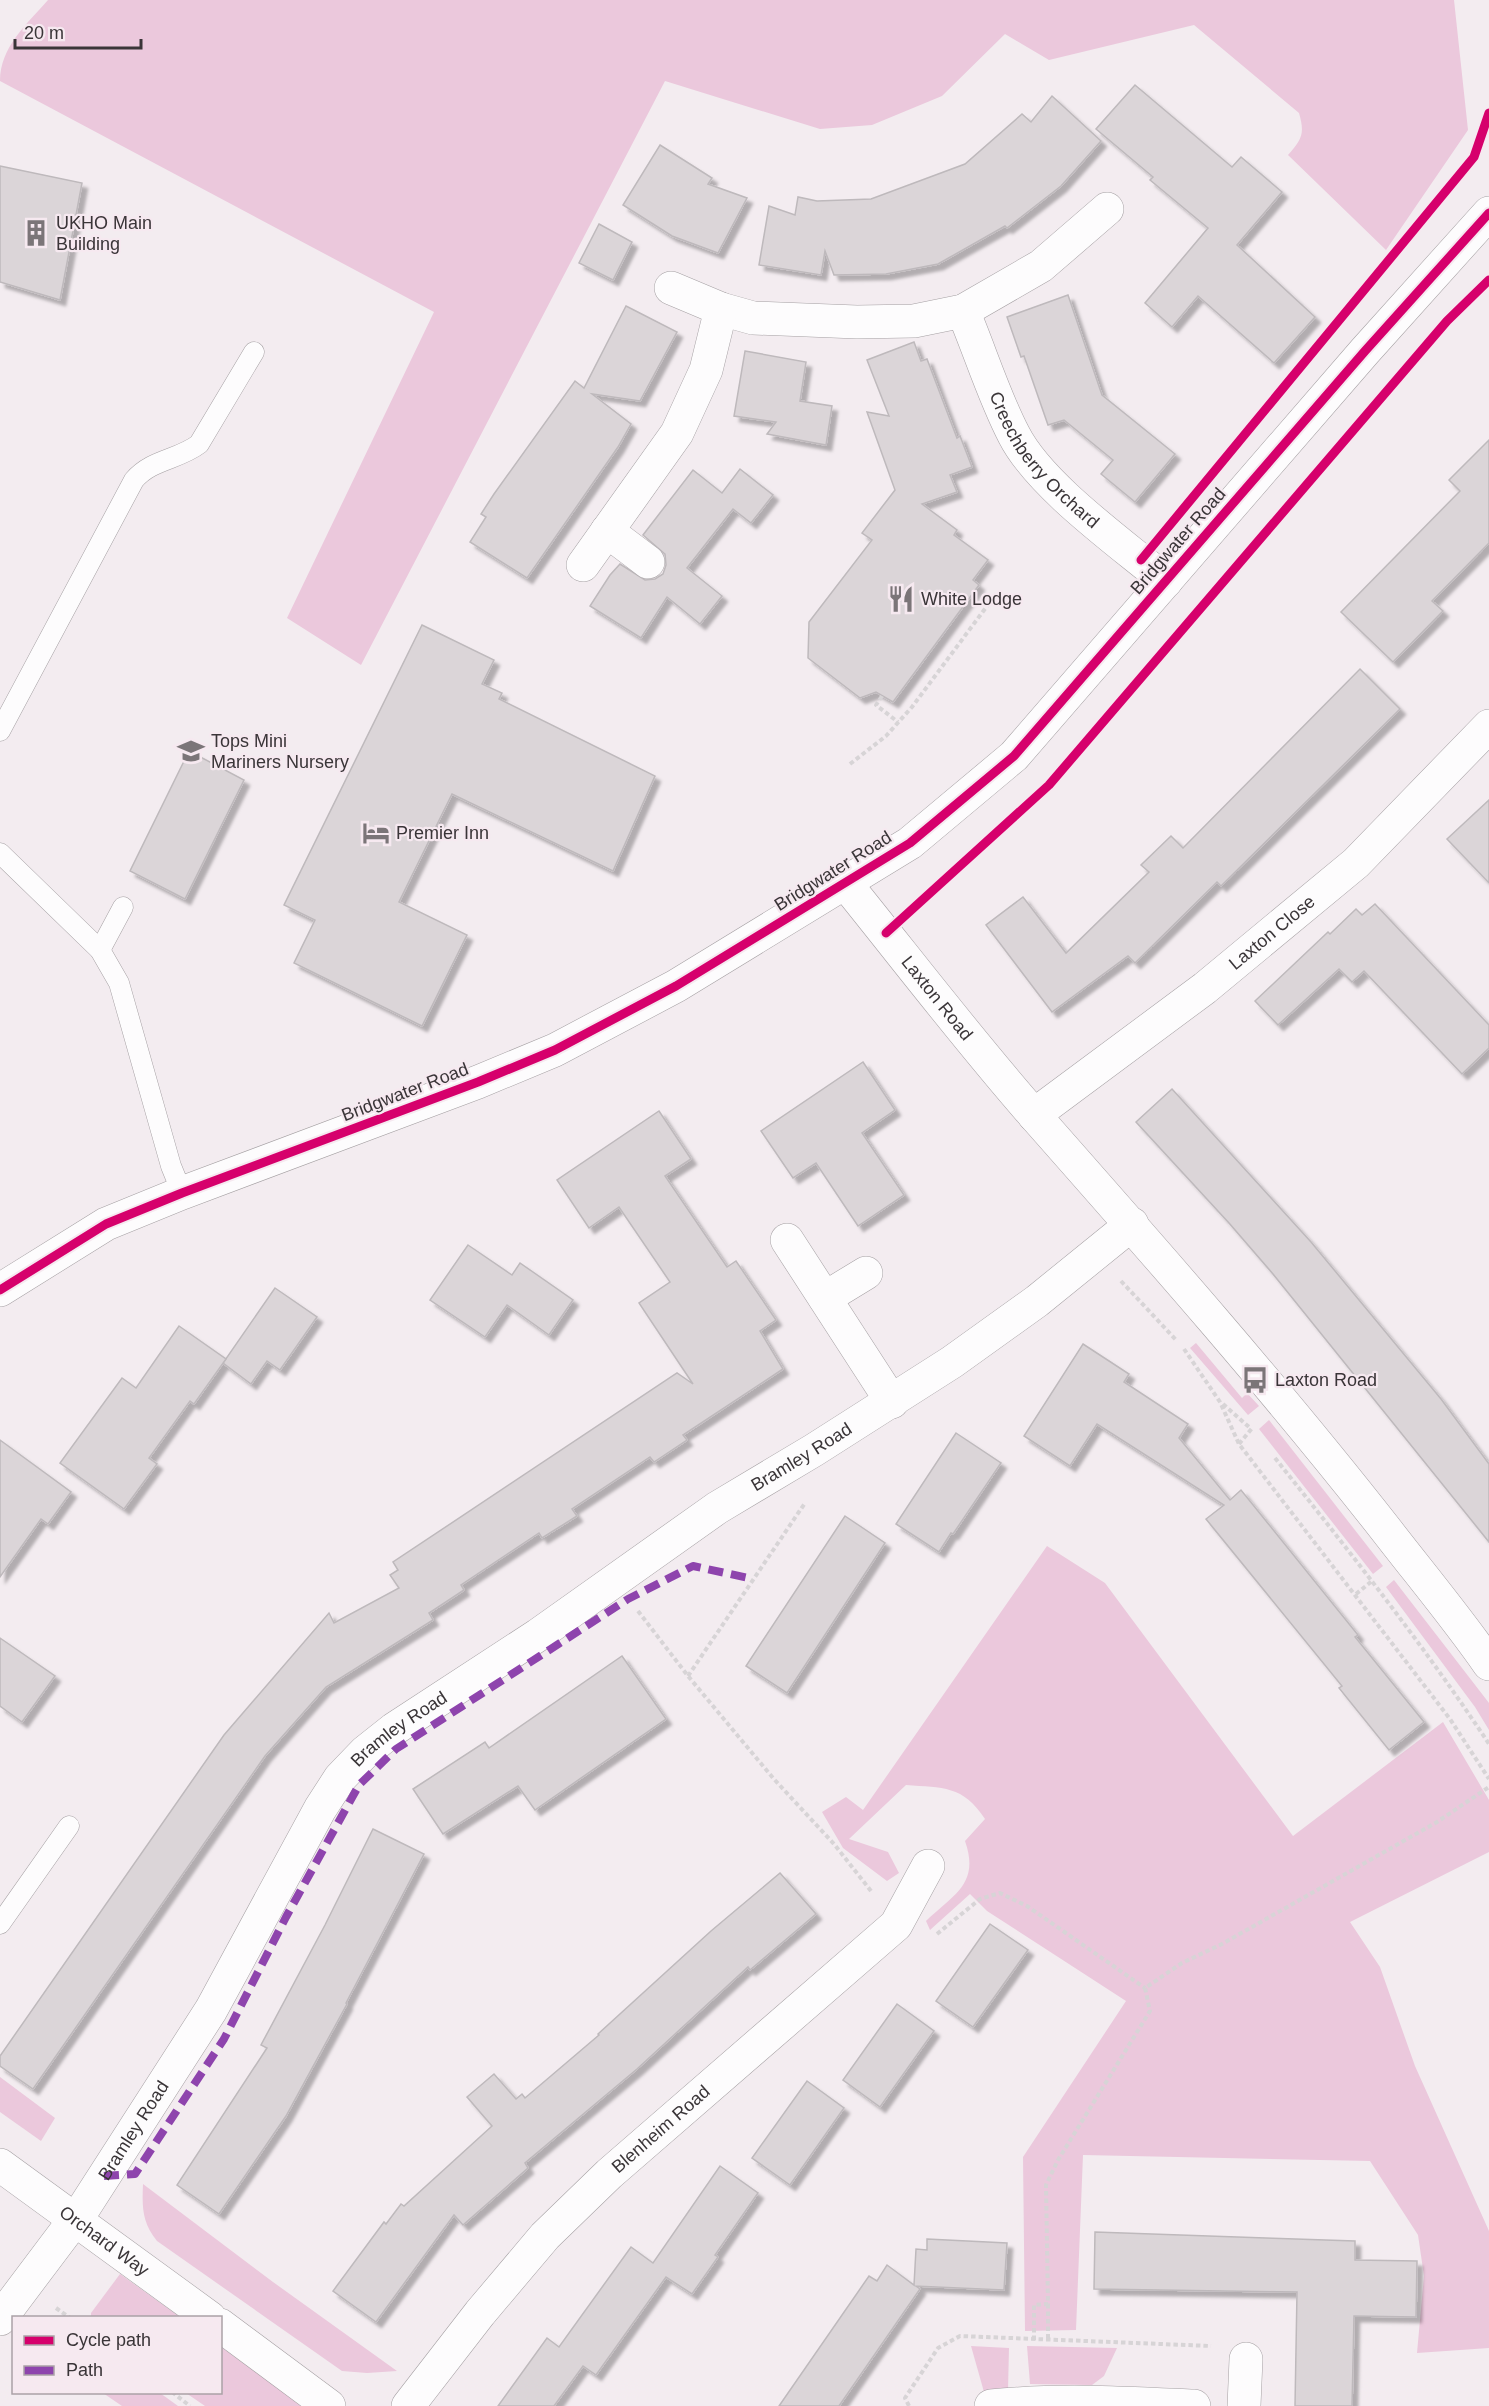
<svg xmlns="http://www.w3.org/2000/svg" width="1489" height="2406" font-family="Helvetica,sans-serif">
<style>
.green{fill:#ebc8dc}
.building{fill:#dbd5d8;stroke:#beb9bc;stroke-width:1.5;filter:url(#shadow)}
.lines{fill:none;stroke-linecap:round;stroke-linejoin:round}
.lane-casing{stroke:#a5a0a3;stroke-width:21}
.street-casing{stroke:#a5a0a3;stroke-width:34}
.secondary-casing{stroke:#a5a0a3;stroke-width:34}
.path{stroke:#d7d4d6;stroke-width:4;stroke-dasharray:4.5 3;stroke-linecap:butt}
.lane{stroke:#fdfcfd;stroke-width:20}
.street{stroke:#fdfcfd;stroke-width:33}
.secondary{stroke:#fdfcfd;stroke-width:33}
.quiet{stroke:#8e44ad;stroke-width:8;stroke-dasharray:15 8;stroke-linecap:butt}
.cycleway-casing{stroke:#f6e9f0;stroke-width:13}
.cycleway{stroke:#d6006c;stroke-width:9}
.labels{text-anchor:middle;stroke-width:4.5;stroke-linejoin:round;paint-order:stroke}
.poi-label{font-size:18px;fill:#3a3538;stroke:#f6e9f0;text-anchor:start}
.street-label{font-size:18px;fill:#3a3538;stroke:#f6e9f0}
</style>
<defs>
<filter id="shadow"><feDropShadow dx="5.5" dy="5.5" stdDeviation="1.5" flood-color="#0004"/></filter>
</defs>
<rect width="100%" height="100%" fill="#f3ecf0"/>
<g class="green">
<path d="M48,0H1454L1468,130L1386,250L1288,155C1302,139 1305,134 1299,113L1194,25L1049,60L1005,34L942,96L872,125L820,129L665,81L361,665L287,618L434,312L0,81C0,47 27,24 48,0Z"/>
<path d="M1196,1343L1242,1398L1247,1393L1259,1406L1248,1415L1190,1348Z"/>
<path d="M1269,1420L1383,1566L1373,1574L1259,1429Z"/>
<path d="M1047,1546L1105,1583L1293,1836L1443,1722L1489,1800V1852L1350,1922L1380,1967L1415,2066L1489,2231V2348L1417,2353L1424,2276L1418,2235L1370,2161L1083,2155L1076,2330L1025,2331L1023,2157L1126,2001L987,1911L970,1894L930,1930L926,1921C954,1894 980,1884 965,1841L985,1819C963,1785 943,1788 906,1785L849,1839L888,1852L899,1873L887,1881L843,1848L822,1812L846,1797L863,1810Z"/>
<path d="M1394,1580L1489,1703V1730L1475,1707L1386,1587Z"/>
<path d="M0,2077L55,2118L41,2141L0,2112Z"/>
<path d="M143,2184L273,2282L397,2371L367,2373L342,2371L157,2241C142,2223 142,2207 143,2184Z"/>
<path d="M120,2274L180,2317H91V2313Z"/>
<path d="M971,2346L1009,2348L1008,2390L984,2392Z"/>
<path d="M1027,2346L1117,2348L1104,2376L1092,2385L1030,2384Z"/>
<path d="M221,2347L303,2406H205L186,2393L220,2392Z"/>
<path d="M103,2393H160L178,2406H122Z"/>
</g>
<g class="building">
<path d="M1135,85L1232,167L1241,157L1282,192L1237,245L1315,317L1274,363L1198,296L1172,327L1145,303L1208,228L1150,180L1153,177L1096,129Z"/>
<path d="M1052,96L1101,141L1061,186L1007,228L1005,226L938,264L886,274L834,275L825,251L821,275L759,265L769,206L795,215L798,197L817,201L871,199L965,164L1022,114L1031,122Z"/>
<path d="M660,145L712,178L708,184L747,198L718,253L672,236L623,205Z"/>
<path d="M0,166L82,183L60,300L0,282Z"/>
<path d="M599,224L632,242L613,280L579,263Z"/>
<path d="M1068,295L1102,395L1175,454L1135,502L1101,474L1113,460L1064,420L1048,425L1024,356L1021,357L1007,317Z"/>
<path d="M626,306L677,332L640,401L592,394L631,424L618,447L527,578L470,542L486,517L481,514L494,494L575,381L584,388Z"/>
<path d="M914,342L921,361L927,359L957,438L960,436L972,467L950,475L957,492L922,504L957,530L954,535L988,560L973,580L979,585L893,702L876,692L860,698L808,658L809,622L872,540L862,533L895,490L867,412L889,416L867,360Z"/>
<path d="M745,351L806,362L800,401L832,406L826,445L767,434L776,422L734,416Z"/>
<path d="M1489,440V543L1432,601L1443,611L1393,662L1341,612L1460,491L1449,480Z"/>
<path d="M740,469L773,495L751,523L733,509L687,568L722,596L700,624L667,597L641,638L590,606L610,575L620,564L645,580L655,579L663,574L666,565L665,554L643,535L693,470L722,493Z"/>
<path d="M422,625L494,660L482,684L502,693L499,699L655,776L613,871L452,794L399,902L467,935L422,1026L294,963L315,920L284,905Z"/>
<path d="M1360,669L1400,709L1221,886L1217,882L1135,963L1128,956L1052,1012L986,925L1023,897L1066,953L1149,872L1141,865L1171,836L1183,848Z"/>
<path d="M189,751L244,780L185,899L130,871Z"/>
<path d="M1489,800V883L1447,839Z"/>
<path d="M1375,904L1489,1025V1048L1462,1074L1364,971L1352,982L1339,969L1278,1025L1255,1001L1328,932L1330,934L1356,909L1362,915Z"/>
<path d="M863,1062L895,1110L862,1133L904,1195L858,1226L816,1163L793,1178L761,1131Z"/>
<path d="M1172,1089L1311,1242L1441,1399L1489,1464V1542L1273,1274L1229,1223L1136,1122Z"/>
<path d="M659,1111L691,1159L665,1176L727,1267L736,1261L776,1320L760,1331L783,1369L683,1435L687,1440L654,1462L650,1457L572,1509L577,1516L542,1538L539,1533L461,1585L464,1590L429,1613L433,1620L326,1687L265,1756L33,2089L0,2066V2056L224,1735L329,1613L334,1623L399,1588L390,1575L398,1570L393,1562L677,1373L693,1384L639,1303L670,1282L619,1207L589,1228L557,1180Z"/>
<path d="M468,1245L512,1275L520,1263L573,1300L549,1335L507,1305L485,1337L430,1300Z"/>
<path d="M275,1288L317,1317L280,1370L267,1361L251,1384L223,1363Z"/>
<path d="M179,1326L226,1359L194,1404L190,1401L149,1458L157,1464L124,1509L60,1463L122,1378L136,1388Z"/>
<path d="M1083,1344L1129,1374L1124,1382L1188,1424L1179,1438L1230,1500L1241,1490L1358,1635L1355,1637L1424,1722L1389,1750L1339,1688L1342,1686L1206,1519L1224,1505L1097,1424L1070,1466L1024,1436Z"/>
<path d="M956,1433L1001,1463L953,1534L951,1533L939,1552L896,1524Z"/>
<path d="M0,1440L71,1492L48,1524L41,1519L0,1577Z"/>
<path d="M845,1516L885,1543L787,1693L746,1666Z"/>
<path d="M0,1638L55,1676L22,1722L0,1706Z"/>
<path d="M622,1656L666,1719L535,1810L518,1786L443,1834L413,1789L485,1742L489,1748Z"/>
<path d="M373,1829L424,1854L346,2003L347,2004L286,2116L219,2214L177,2185L267,2048L261,2045L325,1925Z"/>
<path d="M780,1873L816,1914L750,1970L748,1967L637,2069L525,2163L528,2168L463,2225L454,2215L376,2322L333,2291L384,2222L386,2224L401,2204L404,2206L492,2126L467,2097L494,2074L516,2099L522,2094L525,2098L599,2035L598,2034L711,1931Z"/>
<path d="M990,1924L1028,1950L973,2027L936,2001Z"/>
<path d="M897,2004L934,2031L880,2107L843,2080Z"/>
<path d="M807,2081L844,2108L790,2185L752,2158Z"/>
<path d="M720,2166L758,2193L715,2255L718,2257L692,2294L666,2277L596,2375L583,2366L554,2406H498L547,2338L559,2347L631,2247L653,2263Z"/>
<path d="M1095,2232L1355,2241V2260L1417,2261L1416,2317L1354,2316L1352,2406H1295L1297,2292L1094,2289Z"/>
<path d="M927,2239L1007,2243L1004,2290L916,2286L920,2289L839,2406H779L869,2276L877,2281L887,2265L914,2285L916,2249L927,2250Z"/>
</g>
<g class="lines">
<defs>
<g id="lane">
<path d="M0,731L134,480C152,459 178,460 199,444L254,352"/>
<path d="M0,853L100,950L119,983L171,1166L182,1193"/>
<path d="M100,950L123,907"/>
<path d="M0,1924L69,1826"/>
</g>
<g id="street">
<path d="M671,288L721,309L753,318L857,322L914,321L963,311L1041,266L1107,209"/>
<path id="s1" d="M963,311C980,351 994,397 1014,435C1040,486 1121,543 1166,581"/>
<path d="M607,531L648,562"/>
<path d="M583,565L677,433L706,370L721,309"/>
<path id="s2" d="M846,884C909,962 969,1041 1035,1116C1155,1252 1275,1388 1387,1531C1421,1575 1457,1618 1489,1664"/>
<path id="s3" d="M1034,1115L1205,988L1356,863L1489,726"/>
<path d="M787,1240L892,1402"/>
<path d="M825,1298L866,1273"/>
<path id="s4" d="M0,2165L210,2318"/>
<path id="s5" d="M0,2319L85,2206L211,2010L320,1809L340,1778L365,1752L394,1729L538,1635L717,1508L814,1450L952,1362L1037,1301L1132,1224"/>
<path d="M220,2325L329,2406"/>
<path id="s6" d="M408,2406L480,2313L545,2236L609,2174L896,1925L928,1866"/>
<path d="M991,2406C1059,2399 1126,2403 1194,2406"/>
<path d="M1244,2406L1246,2359"/>
</g>
<path id="secondary" d="M0,1290L106,1224L182,1193L478,1082L555,1050L676,986L910,843L1014,756L1365,351L1489,213"/>
</defs>
<use href="#lane" class="lane-casing"/>
<use href="#street" class="street-casing"/>
<use href="#secondary" class="secondary-casing"/>
<g class="path">
<path d="M882,696L876,705L898,722"/>
<path d="M850,764L886,736L912,707L996,594"/>
<path d="M1121,1281L1177,1341"/>
<path d="M1184,1349L1220,1402L1239,1444L1450,1719L1489,1779"/>
<path d="M1223,1404L1249,1427"/>
<path d="M1239,1444L1253,1427"/>
<path d="M1275,1458C1349,1551 1423,1644 1489,1744"/>
<path d="M1356,1594L1372,1581"/>
<path d="M638,1611L688,1676L773,1778L834,1844L871,1891"/>
<path d="M688,1676L805,1503"/>
<path d="M937,1934L980,1899L1000,1893L1027,1906L1145,1988"/>
<path d="M1048,2304V2340"/>
<path d="M56,2308L70,2318"/>
<path d="M1034,2340V2305L1048,2304L1046,2185L1058,2160L1150,2011L1145,1988L1182,1963L1222,1944L1437,1822L1489,1787"/>
<path d="M172,2392L190,2406"/>
<path d="M909,2406L905,2398L938,2348L960,2336L1211,2346"/>
</g>
<use href="#lane" class="lane"/>
<use href="#street" class="street"/>
<use href="#secondary" class="secondary"/>
<path class="quiet" d="M104,2176L135,2174L224,2039L286,1917L359,1785L396,1749L628,1599L693,1566L753,1579"/>
<defs>
<g id="cycleway">
<path d="M1141,560L1474,157L1489,113"/>
<path d="M886,933L1049,785L1447,321L1489,280"/>
<path d="M0,1290L106,1224L182,1193L478,1082L555,1050L676,986L910,843L1014,756L1365,351L1489,213"/>
</g>
</defs>
<use href="#cycleway" class="cycleway-casing"/>
<use href="#cycleway" class="cycleway"/>
</g>
<defs>
<symbol id="building-bare" viewBox="-9 -9 18 18"><path d="M-4-6H4V6H1V3H-1V6H-4ZM-2.5-4.3h1.7v1.8h-1.7ZM.8-4.3h1.7v1.8H.8ZM-2.5-1h1.7V.8h-1.7ZM.8-1h1.7V.8H.8Z" fill="#7b7578" stroke="#f6e9f0" stroke-width="2.5" paint-order="stroke"/></symbol>
<symbol id="restaurant-bare" viewBox="-9 -9 18 18"><path d="M-5-6h1v4h1v-4h1v4h1v-4h1v5L-1.5 .5V6h-2V.5L-5-1ZM5-6V6H3V1.5H1.5Q1.5-4 5-6Z" fill="#7b7578" stroke="#f6e9f0" stroke-width="2.5" paint-order="stroke"/></symbol>
<symbol id="school-bare" viewBox="-9 -9 18 18"><path d="M0-5L7-2L0 1L-7-2ZM-4 1L0 2.5L4 1V4Q0 6-4 4Z" fill="#7b7578" stroke="#f6e9f0" stroke-width="2.5" paint-order="stroke"/></symbol>
<symbol id="hotel-bare" viewBox="-9 -9 18 18"><path d="M-6-4.5h1.5V1H6V5H4.5V3h-9V5H-6ZM-4 0a1.8 1.8 0 1 1 3.6 0ZM.5 0V-2.5h3Q6-2.5 6 0Z" fill="#7b7578" stroke="#f6e9f0" stroke-width="2.5" paint-order="stroke"/></symbol>
<symbol id="bus-bare" viewBox="-9 -9 18 18"><path d="M-5-6H5V4H4V6H2V4H-2V6H-4V4H-5ZM-3.5-4V0h7V-4ZM-3.5 1.2v1.5H-2V1.2ZM2 1.2v1.5H3.5V1.2Z" fill="#7b7578" stroke="#f6e9f0" stroke-width="2.5" paint-order="stroke"/></symbol>
</defs>
<g fill-rule="evenodd">
<use href="#building-bare" x="17" y="214" width="38" height="38"/>
<use href="#restaurant-bare" x="882" y="580" width="38" height="38"/>
<use href="#school-bare" x="172" y="732" width="38" height="38"/>
<use href="#hotel-bare" x="357" y="814" width="38" height="38"/>
<use href="#bus-bare" x="1236" y="1361" width="38" height="38"/>
</g>
<g class="labels">
<g class="poi-label">
<text x="56" y="229">UKHO Main<tspan x="56" dy="21">Building</tspan></text>
<text x="921" y="605">White Lodge</text>
<text x="211" y="747">Tops Mini<tspan x="211" dy="21">Mariners Nursery</tspan></text>
<text x="396" y="839">Premier Inn</text>
<text x="1275" y="1386">Laxton Road</text>
</g>
<g class="street-label">
<text dy="6" stroke="none"><textPath href="#s1" startOffset="172">Creechberry Orchard</textPath></text>
<text transform="translate(1178 541) rotate(-49)" y="6">Bridgwater Road</text>
<text transform="translate(833 871) rotate(-32)" y="6">Bridgwater Road</text>
<text dy="6" stroke="none"><textPath href="#s3" startOffset="300">Laxton Close</textPath></text>
<text dy="6" stroke="none"><textPath href="#s2" startOffset="146">Laxton Road</textPath></text>
<text transform="translate(405 1092) rotate(-21)" y="6">Bridgwater Road</text>
<text dy="6" stroke="none"><textPath href="#s5" startOffset="1203">Bramley Road</textPath></text>
<text dy="6" stroke="none"><textPath href="#s5" startOffset="717">Bramley Road</textPath></text>
<text dy="6" stroke="none"><textPath href="#s6" startOffset="376">Blenheim Road</textPath></text>
<text dy="6" stroke="none"><textPath href="#s5" startOffset="231">Bramley Road</textPath></text>
<text dy="6" stroke="none"><textPath href="#s4" startOffset="129">Orchard Way</textPath></text>
</g>
</g>
<rect x="12" y="2316" width="210" height="78" fill="#f6e9f0" stroke="#aba1a6" stroke-width="1.5"/>
<rect x="24" y="2336" width="30" height="9" fill="#d6006c" stroke="#aba1a6" stroke-width="1.5"/>
<text x="66" y="2346" font-size="18" fill="#3a3538">Cycle path</text>
<rect x="24" y="2366" width="30" height="9" fill="#8e44ad" stroke="#aba1a6" stroke-width="1.5"/>
<text x="66" y="2376" font-size="18" fill="#3a3538">Path</text>
<path d="M15 39v9h126v-9" fill="none" stroke="#3a3538" stroke-width="3"/>
<text x="24" y="39" font-size="18" fill="#3a3538" stroke="#f6e9f0" stroke-width="4.5" paint-order="stroke">20 m</text>
</svg>
